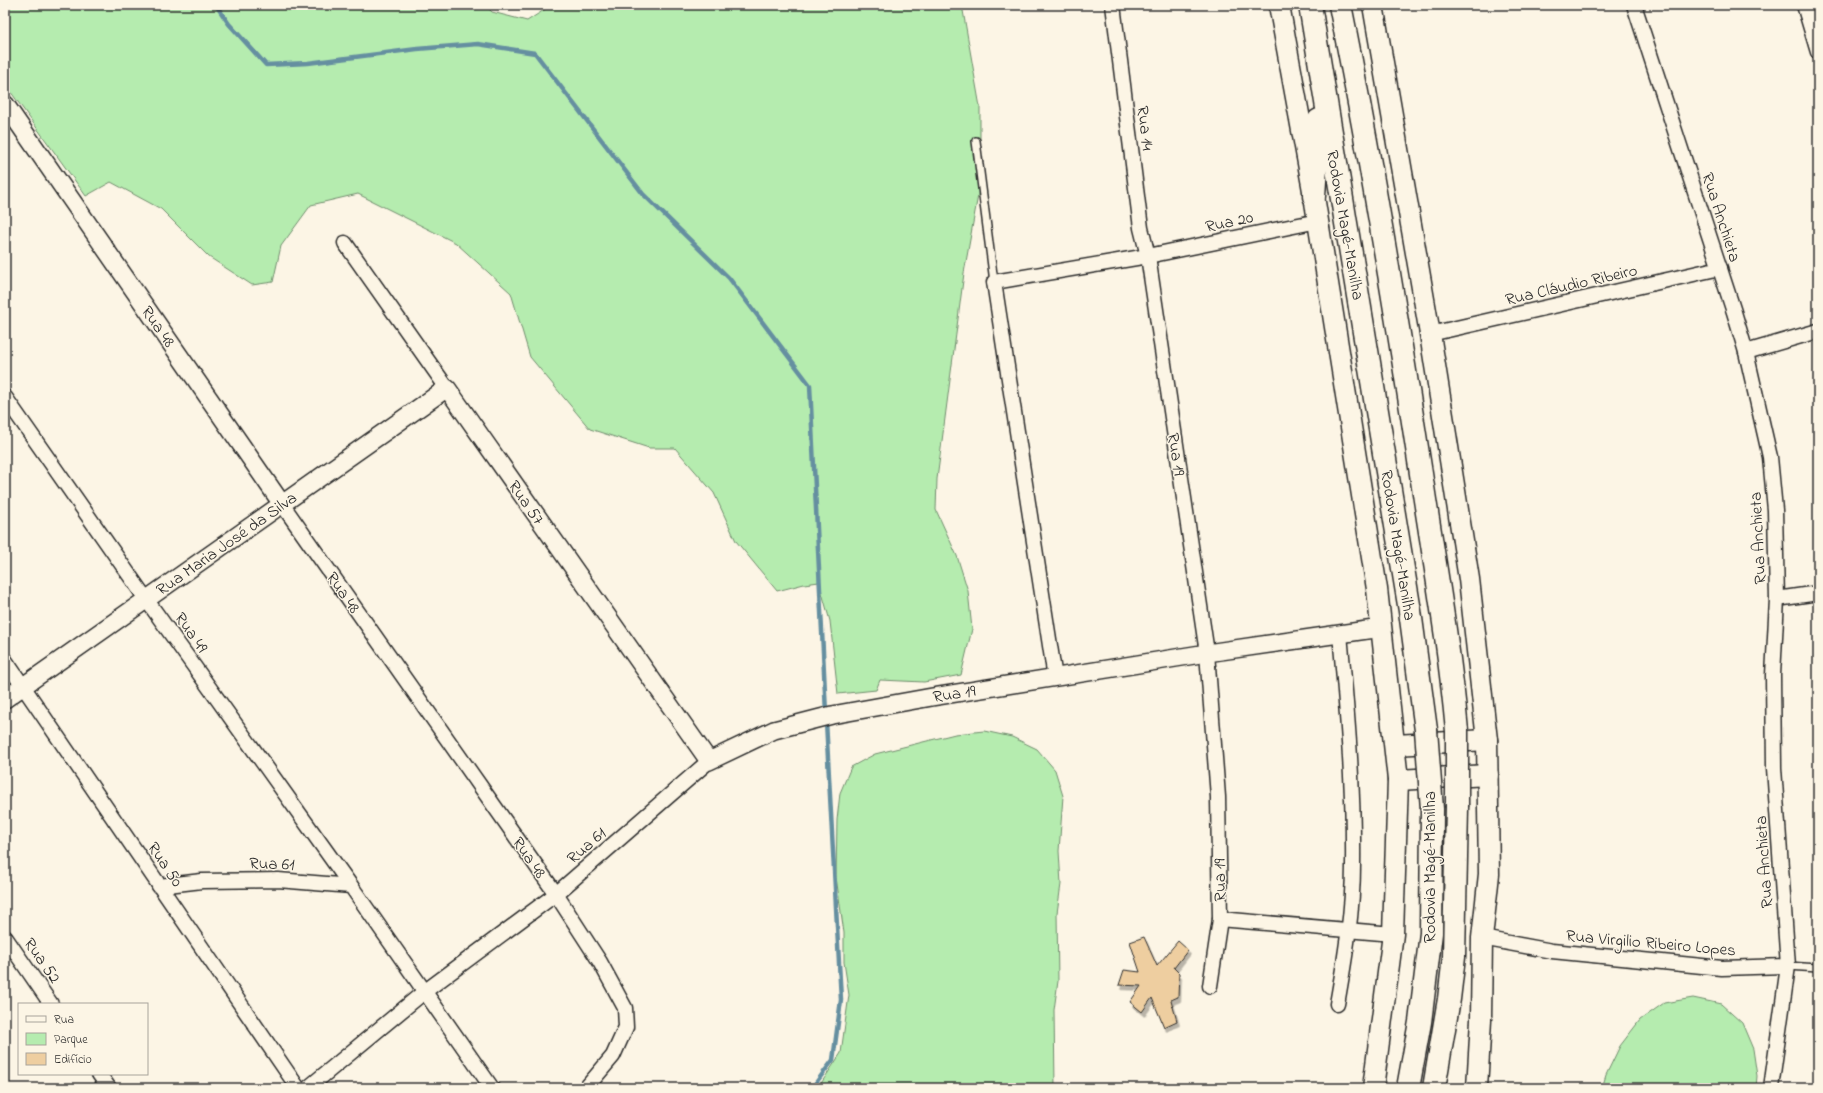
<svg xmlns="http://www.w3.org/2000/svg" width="1823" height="1093" font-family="'Indie Flower',sans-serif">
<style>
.green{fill:#b5ecaf;stroke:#708c6d}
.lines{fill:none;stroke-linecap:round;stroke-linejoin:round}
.stream{stroke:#658fa0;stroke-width:4.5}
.building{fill:#eecea0;stroke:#2b2b2b;filter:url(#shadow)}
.service-casing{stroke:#2b2b2b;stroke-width:10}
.minor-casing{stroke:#2b2b2b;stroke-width:17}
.tertiary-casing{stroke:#2b2b2b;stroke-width:20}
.secondary-casing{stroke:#2b2b2b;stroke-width:23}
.trunk-casing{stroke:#2b2b2b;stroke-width:25}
.service{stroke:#fcf5e5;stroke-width:7}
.minor{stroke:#fcf5e5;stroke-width:14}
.tertiary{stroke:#fcf5e5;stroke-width:17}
.secondary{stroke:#fcf5e5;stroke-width:20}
.trunk{stroke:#fcf5e5;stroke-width:22}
.trunk-bridge-casing{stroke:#2b2b2b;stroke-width:25;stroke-linecap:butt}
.trunk-bridge{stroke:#fcf5e5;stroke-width:22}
.labels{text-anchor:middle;stroke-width:3;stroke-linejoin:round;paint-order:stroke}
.street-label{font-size:17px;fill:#2b2b2b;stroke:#fcf5e5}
</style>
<defs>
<filter id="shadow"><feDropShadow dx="2.5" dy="4.5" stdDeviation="0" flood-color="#0004"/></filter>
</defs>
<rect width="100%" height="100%" fill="#fcf5e5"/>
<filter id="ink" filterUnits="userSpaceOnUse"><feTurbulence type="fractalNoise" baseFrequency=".025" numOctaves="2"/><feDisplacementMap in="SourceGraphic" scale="8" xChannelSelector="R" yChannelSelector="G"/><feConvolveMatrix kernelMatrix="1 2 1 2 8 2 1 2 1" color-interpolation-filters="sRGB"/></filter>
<g filter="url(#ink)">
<g class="green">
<path d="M5,5H295L300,8L302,5H485L492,12L527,21L552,5H962L980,107V184L964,273L937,479L936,510L957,556L968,591L972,629L961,675L924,682L880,680L876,690L838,694L830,621L819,582L804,584L777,591L736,541L714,493L675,448H649L590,429L530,357L511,293L456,243L358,194L311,205L281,246L273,282L252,285L209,257L161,209L111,182L86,196L5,84Z"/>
<path d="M984,731L1012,737L1037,749L1055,770L1063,796L1059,851L1061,884L1057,913L1058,981L1054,1010L1055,1088H818L841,1053L849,995L844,962V933L836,877L837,820L840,793L851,767L875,754L955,734Z"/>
<path d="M1693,998L1721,1004L1742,1023L1753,1049L1757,1076L1756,1088H1602L1606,1075L1620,1046L1640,1020L1664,1003Z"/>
</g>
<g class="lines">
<g class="stream">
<path d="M216,5L229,24L266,65L308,63L417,49L478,44L535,53L643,194L729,278L810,385L826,713"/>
<path d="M812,1088L833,1060L841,1000L826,721"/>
</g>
</g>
<path class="building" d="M1144,937L1157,966L1178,941L1188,950L1174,968L1179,973L1178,997L1171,1000L1177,1021L1164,1027L1152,998L1142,1012L1130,1002L1141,986L1119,985L1124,970L1140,972L1130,942Z"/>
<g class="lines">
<defs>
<g id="service">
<path d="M976,141L994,282"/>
<path d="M1788,966L1818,968"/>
</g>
<g id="minor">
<path d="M1113,5L1141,228L1148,256L1207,653L1218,797L1220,919L1210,986"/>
<path d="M1634,5L1734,312L1746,352L1770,457L1775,510L1777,599L1773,675L1774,768L1788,966L1771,1088"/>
<path d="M1804,5L1818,52"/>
<path d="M345,243L447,388"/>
<path d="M1430,334L1720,268"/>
<path d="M1746,352L1818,331"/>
<path d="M5,397L146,599L351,886"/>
<path d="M282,504L556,894L600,962L625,1008L626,1027L613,1056L586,1088"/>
<path d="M1777,599L1818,593"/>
<path d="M5,660L298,1088"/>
<path d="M1055,678L994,282L1148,256L1318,221"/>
<path d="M159,886L202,881L278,880L351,886L492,1088"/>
<path d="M1220,919L1393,934"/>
<path d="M5,937L51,1004"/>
<path d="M1482,938L1552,951L1722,968L1788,966"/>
<path d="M1337,1004C1345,959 1353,911 1353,865C1354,788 1347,711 1340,634"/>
<path d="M99,1074L109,1088"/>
<path d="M308,1088L424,992L556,894L709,761"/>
</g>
<g id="tertiary">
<path d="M5,104L282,504"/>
<path d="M5,699L447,388L709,761L774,730L832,715L932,697L1207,653L1381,628"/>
</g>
<g id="secondary">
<path d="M1279,5L1314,196L1377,589L1398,780L1393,934L1373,1088"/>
<path d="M1373,5L1430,334L1469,579L1487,740L1489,874L1482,938L1481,1020L1477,1088"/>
<path d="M1395,745L1487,740"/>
<path d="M1398,780L1488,775"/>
</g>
<g id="trunk">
<path d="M1310,5L1410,611L1426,730"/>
<path d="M1340,5C1373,169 1400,335 1425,500C1437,577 1450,653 1457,731"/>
<path d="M1314,196L1319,120"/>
<path d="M1408,1088L1420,1022L1431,933L1432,809"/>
<path d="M1434,1088L1449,999L1454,957L1457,807"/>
</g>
</defs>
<use href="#service" class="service-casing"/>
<use href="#minor" class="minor-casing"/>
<use href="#tertiary" class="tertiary-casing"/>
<use href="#secondary" class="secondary-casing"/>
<use href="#trunk" class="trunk-casing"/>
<use href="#service" class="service"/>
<use href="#minor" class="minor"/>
<use href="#tertiary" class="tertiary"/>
<use href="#secondary" class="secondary"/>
<use href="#trunk" class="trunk"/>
<defs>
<g id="trunk-bridge">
<path d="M1426,730L1432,809"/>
<path d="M1457,731V807"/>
</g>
</defs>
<use href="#trunk-bridge" class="trunk-bridge-casing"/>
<use href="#trunk-bridge" class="trunk-bridge"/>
</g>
</g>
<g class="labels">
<g class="street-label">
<text transform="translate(1146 128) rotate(83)" y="6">Rua 14</text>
<text transform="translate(1722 217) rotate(72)" y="6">Rua Anchieta</text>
<text transform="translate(1229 221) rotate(-12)" y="6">Rua 20</text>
<text transform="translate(1346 225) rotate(80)" y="6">Rodovia Magé-Manilha</text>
<text transform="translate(1571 284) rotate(-13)" y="6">Rua Cláudio Ribeiro</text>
<text transform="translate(159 326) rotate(55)" y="6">Rua 48</text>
<text transform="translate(1177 454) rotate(81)" y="6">Rua 19</text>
<text transform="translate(527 502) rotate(55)" y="6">Rua 57</text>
<text transform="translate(1757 538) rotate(-93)" y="6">Rua Anchieta</text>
<text transform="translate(226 543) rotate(-35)" y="6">Rua Maria José da Silva</text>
<text transform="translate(1399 545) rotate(81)" y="6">Rodovia Magé-Manilha</text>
<text transform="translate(344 592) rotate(55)" y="6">Rua 48</text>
<text transform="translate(192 632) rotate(55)" y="6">Rua 49</text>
<text transform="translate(954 693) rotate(-9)" y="6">Rua 19</text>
<text transform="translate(586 845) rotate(-41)" y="6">Rua 61</text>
<text transform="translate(530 857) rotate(55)" y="6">Rua 48</text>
<text transform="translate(1763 862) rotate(-94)" y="6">Rua Anchieta</text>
<text transform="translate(272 863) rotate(2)" y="6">Rua 61</text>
<text transform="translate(166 864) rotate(56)" y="6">Rua 50</text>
<text transform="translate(1429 867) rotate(-90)" y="6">Rodovia Magé-Manilha</text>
<text transform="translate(1219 880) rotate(-91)" y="6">Rua 19</text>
<text transform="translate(1651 942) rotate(5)" y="6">Rua Virgilio Ribeiro Lopes</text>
<text transform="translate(43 960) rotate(55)" y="6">Rua 52</text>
</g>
</g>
<rect width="1823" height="1093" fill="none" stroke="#fcf5e5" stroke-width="20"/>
<rect x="10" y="10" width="1803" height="1073" fill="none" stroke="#2b2b2b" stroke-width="1.5" filter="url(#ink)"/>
<rect x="18" y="1003" width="130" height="72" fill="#fcf5e5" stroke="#a8a49b"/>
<rect x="26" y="1016" width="20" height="6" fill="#fcf5e5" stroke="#a8a49b"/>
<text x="54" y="1023" font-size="12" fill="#2b2b2b">Rua</text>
<rect x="26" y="1033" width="20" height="12" fill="#b5ecaf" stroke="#a8a49b"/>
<text x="54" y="1043" font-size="12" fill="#2b2b2b">Parque</text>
<rect x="26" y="1053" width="20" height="12" fill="#eecea0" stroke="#a8a49b"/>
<text x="54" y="1063" font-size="12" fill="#2b2b2b">Edifício</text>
</svg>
